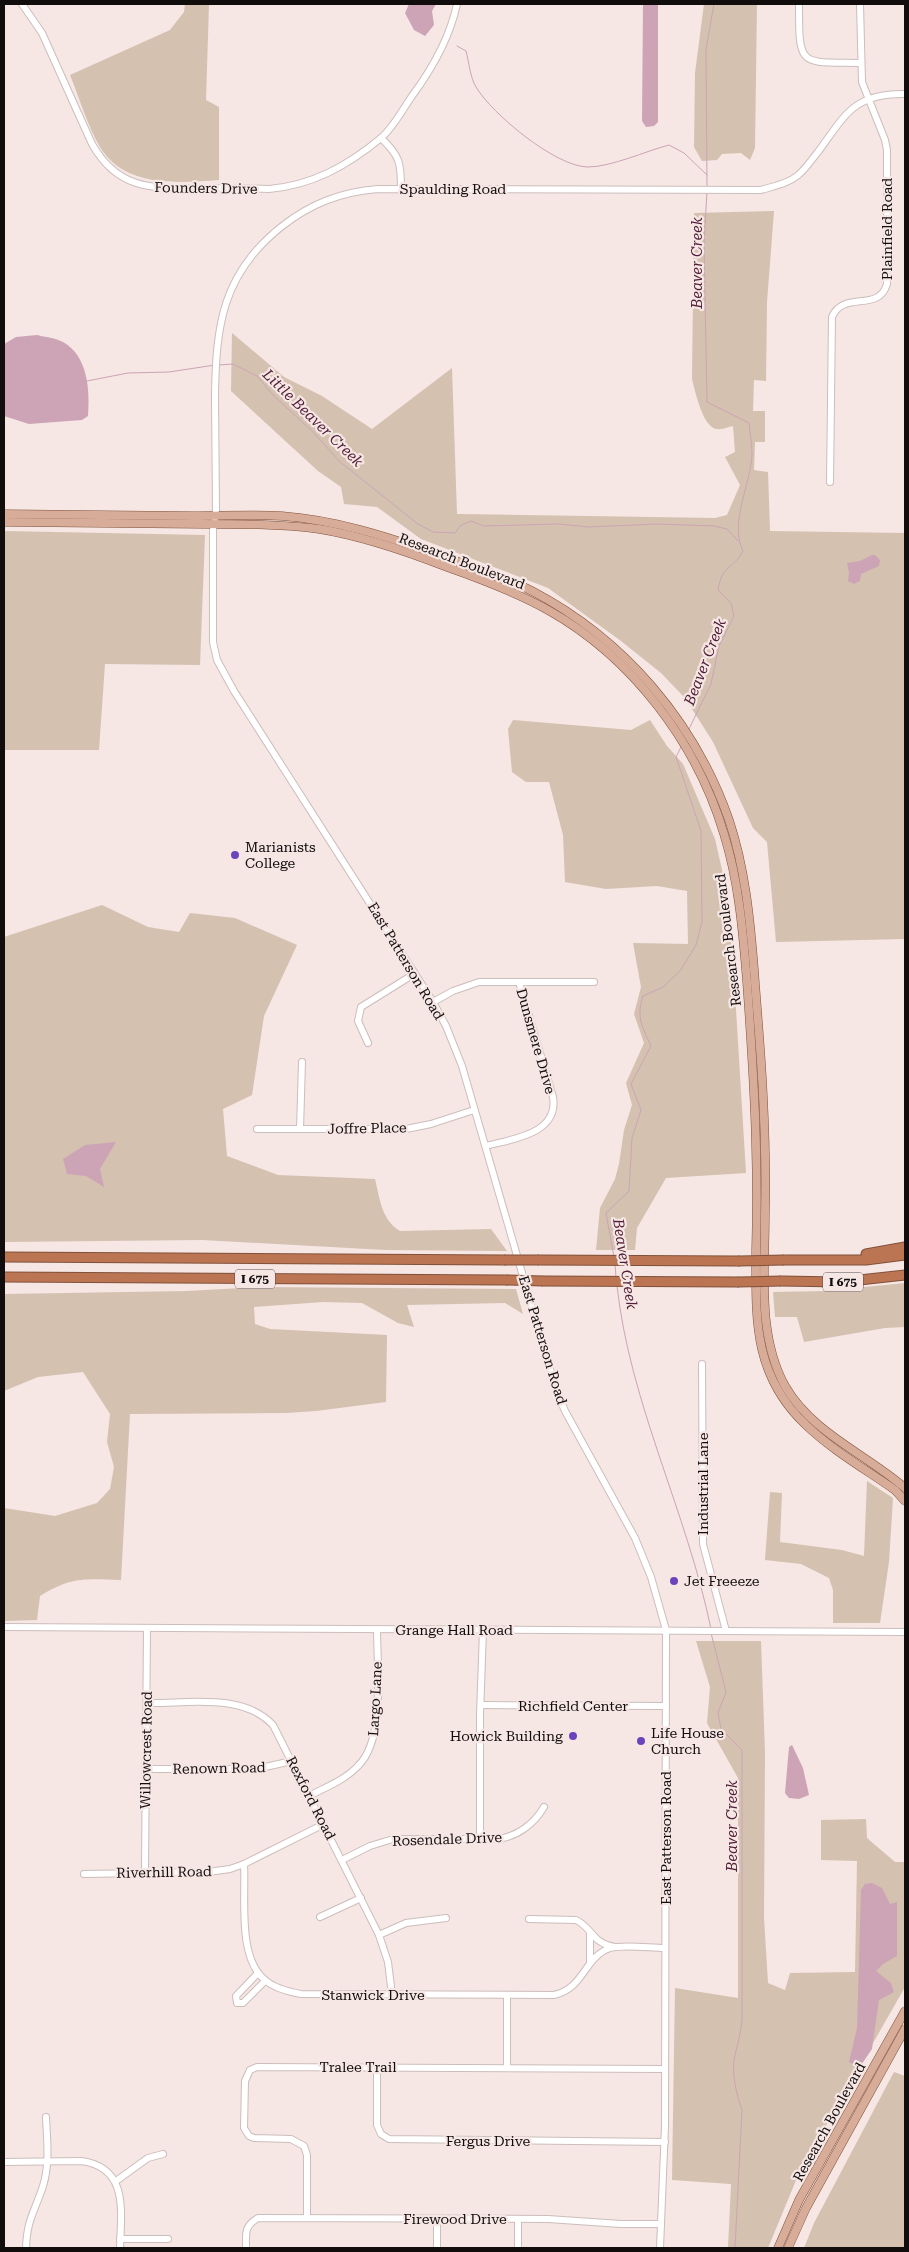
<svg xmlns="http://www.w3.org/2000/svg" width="909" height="2252" font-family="'Roboto Serif',serif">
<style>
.green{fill:#d4c1b0}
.water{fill:#cca4b6}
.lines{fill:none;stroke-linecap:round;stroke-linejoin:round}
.stream{stroke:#cca4b6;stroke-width:1}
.minor-casing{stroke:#ccbebc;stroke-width:8}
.major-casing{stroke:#80513a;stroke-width:9}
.highway-casing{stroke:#80513a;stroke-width:11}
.minor{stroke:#fff;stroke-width:6}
.major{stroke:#d7ac98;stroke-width:8}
.highway{stroke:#bc7553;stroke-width:9}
.highway-bridge-casing{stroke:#80513a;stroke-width:11;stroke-linecap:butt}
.highway-bridge{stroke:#bc7553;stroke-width:9}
.poi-dot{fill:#6b44bd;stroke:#f6e6e4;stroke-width:2}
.labels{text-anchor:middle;stroke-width:4.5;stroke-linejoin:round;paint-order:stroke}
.shield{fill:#f6e6e4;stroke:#564e4e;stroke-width:1}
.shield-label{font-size:12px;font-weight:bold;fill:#120d0d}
.street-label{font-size:14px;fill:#120d0d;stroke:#f6e6e4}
.poi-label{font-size:14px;fill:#120d0d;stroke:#f6e6e4;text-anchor:start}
.water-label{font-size:15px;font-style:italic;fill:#52203a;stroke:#f6e6e4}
</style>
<rect width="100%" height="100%" fill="#f6e6e4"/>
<g class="green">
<path d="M185,4H209L206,100L219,107V180C178,183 125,188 100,147C88,127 79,97 70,75L170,30L184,12Z"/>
<path d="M704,4H757L755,148L750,160L741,153L722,154L717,160L702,161L694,147L695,73Z"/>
<path d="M774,211L767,302L766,381L754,380L753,411H765V442H755L754,470L768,472L770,531L905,533V939L776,942L767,842L753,828L713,742L685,698L661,673L621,641L548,588L421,539L377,507L344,504L341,487L318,471L231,391L232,333L284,377L322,396L372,429L452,368L457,514L715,518L727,515L740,485L725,457L735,452L733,426C728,427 721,430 717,429C703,428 695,391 692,379L694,213Z"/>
<path d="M4,531L205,535L200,665L105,664L99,750H4Z"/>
<path d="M513,720L631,730L650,720L667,746L683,764L715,839L725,883L733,960L746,1173L666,1178L637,1228L635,1250H596L600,1208L615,1179L619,1164L624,1130L632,1105L626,1083L644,1043L634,1014L641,987L633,943L688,944L687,891L657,886L606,889L565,882L563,835L549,782H526L512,772L508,729Z"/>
<path d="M102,905L148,927L179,932L190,913L235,918L297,945L264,1016L252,1095L223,1109L227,1156L278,1175L375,1179C380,1199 381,1219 400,1231L491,1229L507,1251L385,1250L202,1240L4,1242V937Z"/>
<path d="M905,1283V1327L885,1328L804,1342L797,1317H775L773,1292L825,1291Z"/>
<path d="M259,1287L516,1289L523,1314L505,1303L407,1305L414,1327L398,1323L362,1303L323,1302L254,1307L255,1324L270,1329L387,1335L386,1402L316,1411L286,1413L130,1414L121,1580C86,1579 72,1576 40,1596L37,1620L4,1621V1508L55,1516L97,1503L110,1489L114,1467L107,1442L110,1414L83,1372L38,1377L4,1391V1294L187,1291Z"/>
<path d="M867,1481L893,1498L889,1562L880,1623H833V1590L829,1578L801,1564L765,1560L770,1492L782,1493L780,1542L842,1550L864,1556Z"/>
<path d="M696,1641H761L765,1753L764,1918L768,1983L785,1990L790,1973L855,1972L857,1861L821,1860V1820L866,1819L867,1838L895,1862H905V1987L799,2173L768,2248H728L731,2184L672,2180L675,1988L738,1998V1778L707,1723L710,1687Z"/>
<path d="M894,2072L905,2076V2248H804L814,2223Z"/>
</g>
<g class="water">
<path d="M409,4H436L432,11L434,25L425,36L414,30L405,13Z"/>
<path d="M643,4H658V122L654,126L646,127L642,121Z"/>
<path d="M37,335C45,337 56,338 63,342C88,356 90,390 88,416L82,420L29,424L4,416V344L16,337Z"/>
<path d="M872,555H875L880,560L879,566L861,574L860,581L854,584L848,581L849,573L847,563L860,561Z"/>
<path d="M116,1142L100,1169L104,1187L86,1176L67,1174L63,1159L85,1145Z"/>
<path d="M792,1745L803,1768L809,1795L799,1799L789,1798L785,1793L789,1747Z"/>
<path d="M872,1883L882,1888L890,1904L897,1902V1956L883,1964L876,1971L891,1983L894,1992L879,2000L872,2049L859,2068L849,2062L857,2028L861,1890L865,1884Z"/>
</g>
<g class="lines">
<g class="stream">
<path d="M457,46L466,51C469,62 470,77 476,87C492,114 556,167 588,167C611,167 646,151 669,145L684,153L707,175"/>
<path d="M707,187L706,49L714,4"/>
<path d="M219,365L233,364L257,376L273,395L314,433L339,461L418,524L433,532L455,533L460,526L471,521L484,526L559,524L589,527L657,524L714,526L727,529L738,541"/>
<path d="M87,381L128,373L169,372L215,365"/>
<path d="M689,729L711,684L719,646L734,616L731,603L718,590C722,564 733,570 743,551C729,523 751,484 752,454C752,444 750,433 749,423L707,402L704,244L707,191"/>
<path d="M614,1257L606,1213L629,1191L632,1138L641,1110L631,1084L651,1046C642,1026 636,1018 643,996L663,987L680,971L696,945L702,922L701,831L676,757L681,747"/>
<path d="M615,1264L616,1277"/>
<path d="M617,1286C630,1404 687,1512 711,1629"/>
<path d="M711,1633L726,1692L718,1713L721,1729L742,1750V2020C741,2032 738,2043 735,2055C731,2072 736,2093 742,2110L735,2248"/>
</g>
<defs>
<g id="minor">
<path d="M22,4L42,33L92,144C118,190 151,188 199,188C222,188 245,188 269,189C313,185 347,166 381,138C393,128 403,109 412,96C432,69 450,37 457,4"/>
<path d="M799,4C799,68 799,62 861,63"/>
<path d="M381,138C400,156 401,163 401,189"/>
<path d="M830,482L832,317C843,290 879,313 887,284V150L885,140L862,82L860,4"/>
<path d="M433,1002L453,991L479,982H594"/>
<path d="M368,1043L358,1021L361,1007L414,974"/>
<path d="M257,1129H406L431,1124L474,1110"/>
<path d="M300,1129L302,1062"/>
<path d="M486,1146C512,1139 559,1134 553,1097L519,982"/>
<path d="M702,1364L703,1544L726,1631"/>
<path d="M4,1627L905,1632"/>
<path d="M146,1703C187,1704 242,1692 273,1725L379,1935L388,1962L392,1995"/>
<path d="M481,1705L666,1706"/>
<path d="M146,1769H256L292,1761"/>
<path d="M309,1796C326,1787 345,1780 358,1766C386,1739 377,1667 377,1629"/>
<path d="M480,1839V1715L483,1630"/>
<path d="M342,1860L370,1846L393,1839H497C517,1837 534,1824 544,1807"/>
<path d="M244,1864C246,1896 237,1958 265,1980C274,1988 290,1992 301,1994L554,1995C584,1989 584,1957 610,1948C624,1944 650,1948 665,1948"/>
<path d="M145,1872L147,1628"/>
<path d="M84,1874L208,1872L230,1869L244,1864L324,1824"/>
<path d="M320,1917L361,1898"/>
<path d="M529,1919L576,1920C593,1928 591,1943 615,1947"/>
<path d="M590,1934V1963"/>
<path d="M379,1935L406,1923L446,1918"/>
<path d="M258,1973L236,1996L237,2003H243L265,1981"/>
<path d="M377,2067V2125L381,2134L389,2139L665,2142"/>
<path d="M507,2068V1996"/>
<path d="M4,2162L81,2161C129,2167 121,2212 120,2248"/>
<path d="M116,2181L148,2158L163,2154"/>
<path d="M307,2218V2155L304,2146L291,2139L254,2138L249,2136L244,2128L245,2081L250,2070L257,2067L664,2069"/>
<path d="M437,2219V2248"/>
<path d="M120,2239H168"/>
<path d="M26,2248C27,2219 35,2211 43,2186C50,2164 47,2139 46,2117"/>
<path d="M246,2248C246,2233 244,2226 258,2218L548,2219L621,2224H661"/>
<path d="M518,2248V2219"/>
<path d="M660,2248L665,2126L666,1630L651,1577L635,1538L565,1411L556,1390L462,1066L446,1026L433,1002L234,691L217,660L213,642V530L216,510C216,472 215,434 215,396C216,326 222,274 281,227C310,204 340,192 378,189L761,190C774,186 787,184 797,176C806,169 811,160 818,152C845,115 854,93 905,94"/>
</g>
<g id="major">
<path d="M4,514C67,515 131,515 194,516C223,516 253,514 282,516C335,520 386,536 436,554C468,565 501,575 532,591C624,639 695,722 729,820C745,868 750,919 754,969C757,1011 761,1053 763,1096C765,1135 766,1175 765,1215C765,1271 757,1335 785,1386C812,1433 866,1454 905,1488"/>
<path d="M4,522C69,523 135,523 201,524C240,524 280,524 319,529C363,536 406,551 447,567C481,579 516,592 548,610C632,657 697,743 724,834C739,882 743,933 747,982C751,1037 755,1092 756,1147C757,1181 757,1215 756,1250C756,1317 752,1374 806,1425C832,1450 865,1469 895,1490L905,1501"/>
<path d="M778,2248L799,2200L905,2011"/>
<path d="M788,2248L806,2208L905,2029"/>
</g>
<g id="highway">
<path d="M866,1254L905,1247"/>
<path d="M4,1257L504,1260"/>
<path d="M539,1260L738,1261"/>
<path d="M784,1260H866L905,1255"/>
<path d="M4,1277L506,1280"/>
<path d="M543,1281L737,1282"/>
<path d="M781,1281L841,1282L905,1275"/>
</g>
</defs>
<use href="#minor" class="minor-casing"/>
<use href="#major" class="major-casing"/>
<use href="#highway" class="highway-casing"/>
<use href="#minor" class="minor"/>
<use href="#major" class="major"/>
<use href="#highway" class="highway"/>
<defs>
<g id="highway-bridge">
<path d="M504,1260H539"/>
<path d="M738,1261L784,1260"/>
<path d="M506,1280L543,1281"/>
<path d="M737,1282L781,1281"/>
</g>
</defs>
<use href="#highway-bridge" class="highway-bridge-casing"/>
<use href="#highway-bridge" class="highway-bridge"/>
</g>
<g class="poi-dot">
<circle cx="235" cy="855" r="5"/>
<circle cx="674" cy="1581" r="5"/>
<circle cx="573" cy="1736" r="5"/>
<circle cx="641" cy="1741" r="5"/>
</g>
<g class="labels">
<g class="shield">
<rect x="235" y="1269.5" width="40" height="19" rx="4"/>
<rect x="823" y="1272.5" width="40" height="19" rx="4"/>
</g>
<g class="shield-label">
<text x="255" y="1283">I 675</text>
<text x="843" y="1286">I 675</text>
</g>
<g class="street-label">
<text transform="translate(206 188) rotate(1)" y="5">Founders Drive</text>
<text x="453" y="194">Spaulding Road</text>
<text transform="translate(887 229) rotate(-90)" y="5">Plainfield Road</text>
<text transform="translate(462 561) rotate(21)" y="5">Research Boulevard</text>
<text transform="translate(728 940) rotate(-97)" y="5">Research Boulevard</text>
<text transform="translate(406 961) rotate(59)" y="5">East Patterson Road</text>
<text transform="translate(536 1041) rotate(74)" y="5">Dunsmere Drive</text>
<text transform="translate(367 1128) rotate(-1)" y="5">Joffre Place</text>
<text transform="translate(543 1340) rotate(73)" y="5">East Patterson Road</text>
<text transform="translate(703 1484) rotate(-90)" y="5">Industrial Lane</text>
<text x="454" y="1635">Grange Hall Road</text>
<text transform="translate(375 1699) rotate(-87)" y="5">Largo Lane</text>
<text x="573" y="1711">Richfield Center</text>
<text transform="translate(146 1750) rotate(-89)" y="5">Willowcrest Road</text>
<text transform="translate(219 1768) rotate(-1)" y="5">Renown Road</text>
<text transform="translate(311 1798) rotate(63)" y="5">Rexford Road</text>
<text transform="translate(666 1838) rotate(-90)" y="5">East Patterson Road</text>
<text transform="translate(447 1839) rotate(-2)" y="5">Rosendale Drive</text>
<text transform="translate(164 1872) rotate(-1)" y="5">Riverhill Road</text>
<text x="373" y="2000">Stanwick Drive</text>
<text x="358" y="2072">Tralee Trail</text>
<text transform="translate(829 2122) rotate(-61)" y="5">Research Boulevard</text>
<text x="488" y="2146">Fergus Drive</text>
<text x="455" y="2224">Firewood Drive</text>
</g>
<g class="poi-label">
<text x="245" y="852">Marianists<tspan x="245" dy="16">College</tspan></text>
<text x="684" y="1586">Jet Freeeze</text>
<text x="651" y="1738">Life House<tspan x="651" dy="16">Church</tspan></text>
<text x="563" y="1741" text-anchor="end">Howick Building</text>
</g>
<g class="water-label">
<text transform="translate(697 263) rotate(-90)" y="5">Beaver Creek</text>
<text transform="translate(313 418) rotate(44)" y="5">Little Beaver Creek</text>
<text transform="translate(705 662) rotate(-69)" y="5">Beaver Creek</text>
<text transform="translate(625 1264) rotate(81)" y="5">Beaver Creek</text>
<text transform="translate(732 1826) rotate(-90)" y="5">Beaver Creek</text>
</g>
</g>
<rect width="909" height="2252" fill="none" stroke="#120d0d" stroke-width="10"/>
</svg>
